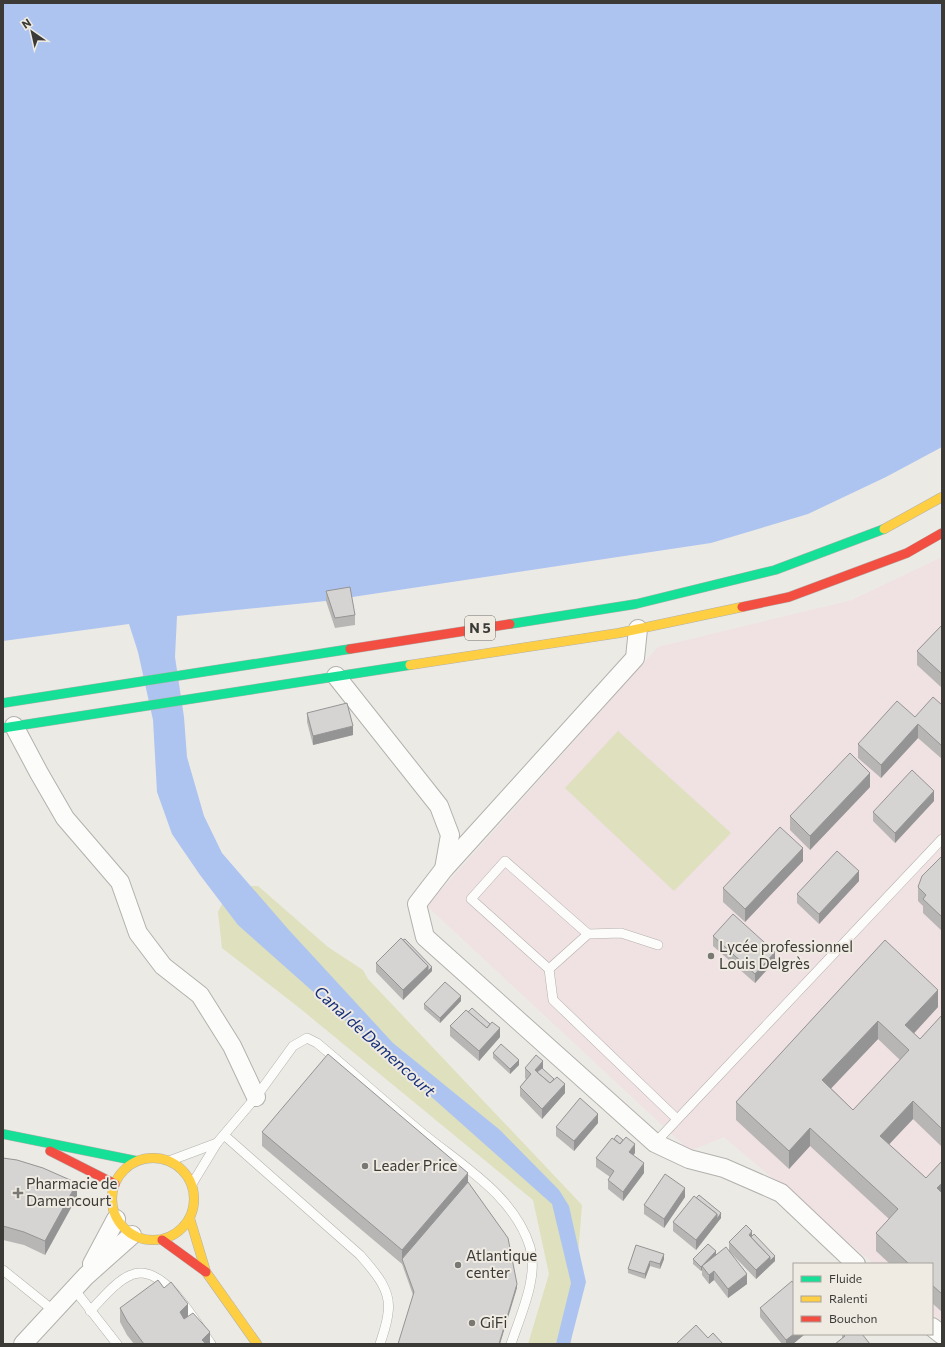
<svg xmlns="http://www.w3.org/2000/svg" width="945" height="1347" font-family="Commissioner,sans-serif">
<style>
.education{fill:#f0e1e3}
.green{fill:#dee0be}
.water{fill:#aec4f0}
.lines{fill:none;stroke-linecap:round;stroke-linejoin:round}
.lane-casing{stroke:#b3b1ad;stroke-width:10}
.street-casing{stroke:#b3b1ad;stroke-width:20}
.fast-casing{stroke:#b3b1ad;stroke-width:10}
.slow-casing{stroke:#b3b1ad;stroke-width:10}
.jam-casing{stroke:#b3b1ad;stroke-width:10}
.lane{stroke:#fcfcfb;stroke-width:9}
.street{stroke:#fcfcfb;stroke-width:18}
.fast{stroke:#16e098;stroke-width:9}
.slow{stroke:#ffcf43;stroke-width:9}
.jam{stroke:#f24e42;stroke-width:9}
.wall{fill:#b7b6b5;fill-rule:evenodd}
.shaded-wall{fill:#959494}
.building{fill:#d5d4d3;stroke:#959494;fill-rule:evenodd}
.poi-dot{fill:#797873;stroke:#efebe2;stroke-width:1.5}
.labels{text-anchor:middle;stroke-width:4;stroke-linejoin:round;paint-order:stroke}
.shield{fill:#efebe2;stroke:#716f6a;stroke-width:1}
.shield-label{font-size:14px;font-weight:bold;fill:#3b3a36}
.poi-label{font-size:15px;fill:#3b3a36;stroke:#efebe2;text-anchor:start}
.water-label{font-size:16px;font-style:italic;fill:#152f7a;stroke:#efebe2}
</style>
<rect width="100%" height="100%" fill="#eceae5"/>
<path class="education" d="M942,557V1322L932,1313V1264H874L724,1137L690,1151L427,906L658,647L852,600Z"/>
<g class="green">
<path d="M618,731L731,833L674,891L565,788Z"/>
<path d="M231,886H258L328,947L363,970L368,979L582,1205L571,1344H528L549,1274L533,1200L297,1006L222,948L218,912Z"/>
</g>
<path class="water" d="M3,3H942V447L886,477L808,514L711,543L326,601L177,616L175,657L184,717L187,757L204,816L222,853L288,929L393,1043L500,1130L559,1190L569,1206L586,1282L570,1344H556L571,1283L552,1204L238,925L200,875L172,834L157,792L153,720L138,652L129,624L3,641Z"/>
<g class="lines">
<defs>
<g id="lane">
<path d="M658,945L621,933L588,934L549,969L553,1000L677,1119"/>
<path d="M549,969L471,899L505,861L588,934"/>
<path d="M224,1135L360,1255C374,1271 392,1290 388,1313C387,1324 383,1334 380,1344"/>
<path d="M655,1143L942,839"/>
<path d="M169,1161L217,1143"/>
<path d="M192,1184L217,1143L256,1097L293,1046L307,1038L317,1043C352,1072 386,1103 421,1132C461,1165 514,1195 530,1247C539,1277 520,1316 511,1344"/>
<path d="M3,1270L54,1311"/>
<path d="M74,1289L117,1344"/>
<path d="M90,1311C102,1299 116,1281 131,1275C163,1261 196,1323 211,1344"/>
</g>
<g id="street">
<path d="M638,629L635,658L444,869L417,904L425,937L655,1143L689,1159L724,1168L781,1193L856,1264"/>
<path d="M336,676L439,806L450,835L444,869"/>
<path d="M14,726L39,773L65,818L120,882L138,933L163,966L200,995L232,1046L256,1097"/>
<path d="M92,1264L116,1219"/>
<path d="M932,1327L942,1335"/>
<path d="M23,1344L86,1276L132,1235"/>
</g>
<g id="fast">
<path d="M510,624L636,604L775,570L884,529"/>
<path d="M3,703L350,649"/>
<path d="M3,728L410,665"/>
<path d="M3,1134L137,1161"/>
</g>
<g id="slow">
<path d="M884,529L942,497"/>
<path d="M410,665L619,633L742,607"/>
<circle cx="153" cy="1199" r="41"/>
<path d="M190,1219L206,1272L257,1344"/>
</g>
<g id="jam">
<path d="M742,607L789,597L907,553L942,533"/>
<path d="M350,649L510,624"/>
<path d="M50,1151L115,1184"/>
<path d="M162,1240L206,1272"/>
</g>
</defs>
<use href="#lane" class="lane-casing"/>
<use href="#street" class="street-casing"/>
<use href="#fast" class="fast-casing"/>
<use href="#slow" class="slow-casing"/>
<use href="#jam" class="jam-casing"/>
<use href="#lane" class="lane"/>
<use href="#street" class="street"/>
<use href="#fast" class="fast"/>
<use href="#slow" class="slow"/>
<use href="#jam" class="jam"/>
</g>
<g class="wall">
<path d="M326,591L355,615V625L335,628L326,601Z"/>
<path d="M942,625V688L917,665V651Z"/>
<path d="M942,705V759L918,738L881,778L858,758V744Z"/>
<path d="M307,713L353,735L313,745L307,722Z"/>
<path d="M870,787L810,850L790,830V816Z"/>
<path d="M934,801L895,843L873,821V812Z"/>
<path d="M942,856V931L923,913V906L918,901V887Z"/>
<path d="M803,861L745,922L723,902V888Z"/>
<path d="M859,881L819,924L797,903V894Z"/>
<path d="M713,936L775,961L755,983L713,946Z"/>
<path d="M885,940L938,1007L914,1033L920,1039L942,1015V1147L913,1119L889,1144L926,1178L942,1161V1312L932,1303V1264H890L876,1251V1233L889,1219L810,1146L789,1169L736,1120V1102ZM878,1039L900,1060L853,1110L831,1088Z"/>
<path d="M376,963L432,971L403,1000L376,972Z"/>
<path d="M461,1001L440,1023L424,1009V1004Z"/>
<path d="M468,1012L500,1037L479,1061L450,1036V1026Z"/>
<path d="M493,1053L519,1065L510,1074L493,1058Z"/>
<path d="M525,1068L543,1069L565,1093L542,1119L520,1096V1087L526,1079L525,1078Z"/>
<path d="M598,1123L574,1151L556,1136V1127Z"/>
<path d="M262,1132L468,1182L517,1288L413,1295L402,1264L262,1146Z"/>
<path d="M635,1153L633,1155L644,1173L623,1201L608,1189V1180L610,1177L596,1167V1158Z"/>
<path d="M3,1158L77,1197L45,1255L24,1245L3,1240Z"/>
<path d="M685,1197L664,1228L644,1214V1205Z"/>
<path d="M721,1218L696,1250L673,1231V1222Z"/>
<path d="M752,1236L775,1261L756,1279L730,1252L747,1284L728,1298L714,1280L709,1284L702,1275V1270L701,1271L693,1264V1259L716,1255L729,1251V1242Z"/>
<path d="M636,1245L664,1259L660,1269L650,1266L645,1279L628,1273V1269Z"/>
<path d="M164,1288L188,1316L210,1344H134L127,1335L120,1322V1308Z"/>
<path d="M760,1308L805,1334L793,1344H782L760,1317Z"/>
<path d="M842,1334H862L842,1339Z"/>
</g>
<g class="shaded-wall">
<path d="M918,724V738L881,778V765Z"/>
<path d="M353,726V735L313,745V736Z"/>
<path d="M870,773V787L810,850V836Z"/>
<path d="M934,791V801L895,843V833Z"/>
<path d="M803,848V861L745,922V909Z"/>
<path d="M859,871V881L819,924V914Z"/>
<path d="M775,952V961L755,983V974Z"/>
<path d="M428,966L432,967V971L403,1000V990Z"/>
<path d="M938,990V1007L905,1043V1025Z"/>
<path d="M461,996V1001L440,1023V1018Z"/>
<path d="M878,1021V1039L822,1098V1080Z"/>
<path d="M500,1028V1037L479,1061V1051Z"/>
<path d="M519,1060V1065L510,1074V1069Z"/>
<path d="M543,1061V1071L537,1077L535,1070Z"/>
<path d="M565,1084V1093L542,1119V1109Z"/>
<path d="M913,1101V1119L880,1154V1136Z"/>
<path d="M598,1114V1123L574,1151V1141Z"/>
<path d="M810,1128V1146L789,1169V1151Z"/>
<path d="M635,1144V1153L629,1161V1152Z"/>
<path d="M644,1163V1173L623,1201V1192Z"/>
<path d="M468,1173V1187L402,1259V1250Z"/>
<path d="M77,1183V1197L45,1255V1241Z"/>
<path d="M942,1183V1201L937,1188Z"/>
<path d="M685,1188V1197L664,1228V1219Z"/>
<path d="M721,1213V1218L696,1250V1240L717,1214Z"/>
<path d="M752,1231V1241L749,1235Z"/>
<path d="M716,1251V1256L702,1266V1270L701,1271V1267Z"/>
<path d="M664,1254V1259L660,1269V1264Z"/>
<path d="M775,1256V1261L756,1279V1270L770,1257Z"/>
<path d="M650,1261V1266L645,1279V1274Z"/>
<path d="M714,1271V1280L709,1284V1275Z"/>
<path d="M747,1274V1284L728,1298V1289Z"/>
<path d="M517,1284V1288L500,1344H499Z"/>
<path d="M188,1304V1318L180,1326V1312Z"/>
<path d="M210,1332V1344H202V1340Z"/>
<path d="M794,1334H805L793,1344H786V1340Z"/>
</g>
<g class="building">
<path d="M350,587L355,615L335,618L326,591Z"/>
<path d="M942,625V674L917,651Z"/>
<path d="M933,697L942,705V746L918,724L881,765L858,744L897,701L915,717Z"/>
<path d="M347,703L353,726L313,736L307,713Z"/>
<path d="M850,753L870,773L810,836L790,816Z"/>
<path d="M912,770L934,791L895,833L873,812Z"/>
<path d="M780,827L803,848L745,909L723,888Z"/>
<path d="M837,851L859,871L819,914L797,894Z"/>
<path d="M942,856V917L923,899L926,895L918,887L922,876Z"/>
<path d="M733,914L775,952L755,974L713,936Z"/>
<path d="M401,938L428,966L403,990L376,963Z"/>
<path d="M405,939L432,967L428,971V966L403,940Z"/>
<path d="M885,940L938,990L905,1025L920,1039L942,1015V1129L913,1101L880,1136L926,1178L942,1161V1183L937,1188L942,1193V1294L932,1285V1264H909L876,1233L898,1209L810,1128L789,1151L736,1102ZM878,1021L909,1050L853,1110L822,1080Z"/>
<path d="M445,982L461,996L440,1018L424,1004Z"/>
<path d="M472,1008L490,1024L487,1028L468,1012Z"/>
<path d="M466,1010L487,1028L492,1022L500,1028L479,1051L450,1026Z"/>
<path d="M501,1044L519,1060L510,1069L493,1053Z"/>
<path d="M328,1054L468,1173L402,1250L262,1132Z"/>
<path d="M536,1055L543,1061L535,1070L550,1083L557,1077L565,1084L542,1109L520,1087L531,1074L525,1068Z"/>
<path d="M542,1068L554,1079L550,1083L537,1072Z"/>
<path d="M580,1098L598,1114L574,1141L556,1127Z"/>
<path d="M617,1135L623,1140L620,1144L614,1139Z"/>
<path d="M626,1137L635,1144L629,1152L644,1163L623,1192L608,1180L614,1171L596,1158L612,1138L620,1144Z"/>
<path d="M3,1158L17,1160L43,1168L77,1183L45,1241L24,1232L3,1226Z"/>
<path d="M665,1174L685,1188L664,1219L644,1205Z"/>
<path d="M468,1182L508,1238L517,1284L499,1344H398L414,1292L402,1259Z"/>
<path d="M699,1195L721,1213L717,1219V1214L696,1198Z"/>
<path d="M694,1196L717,1214L696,1240L673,1222Z"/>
<path d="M746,1225L752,1231L749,1235L770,1257L756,1270L729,1242Z"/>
<path d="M754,1234L775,1256L770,1261V1257L751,1237Z"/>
<path d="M708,1244L716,1251L701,1267L693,1259Z"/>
<path d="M636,1245L664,1254L660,1264L650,1261L645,1274L628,1269Z"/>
<path d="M726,1247L747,1274L728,1289L714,1271L709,1275L702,1266Z"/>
<path d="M158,1280L164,1288L171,1282L188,1304L180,1312L184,1319L193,1313L210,1332L202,1340L206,1344H144L127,1321L120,1308Z"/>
<path d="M792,1281L794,1284V1334L786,1340L760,1308Z"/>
<path d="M696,1325L708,1338L713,1333L723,1344H676Z"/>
<path d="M843,1334H862L870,1344H835L845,1336Z"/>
</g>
<g class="poi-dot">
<circle cx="711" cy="956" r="4"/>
<circle cx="365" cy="1166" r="4"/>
<path d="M16 1187h4v4h4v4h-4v4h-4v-4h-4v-4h4z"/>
<circle cx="458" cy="1265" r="4"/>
<circle cx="472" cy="1323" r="4"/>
</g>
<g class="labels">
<rect class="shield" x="465" y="616" width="30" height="24" rx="3"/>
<g class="shield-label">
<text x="480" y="633">N 5</text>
</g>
<g class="poi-label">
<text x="719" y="952">Lycée professionnel<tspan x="719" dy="17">Louis Delgrès</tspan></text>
<text x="373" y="1171">Leader Price</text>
<text x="26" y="1189">Pharmacie de<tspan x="26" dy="17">Damencourt</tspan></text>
<text x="466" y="1261">Atlantique<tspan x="466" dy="17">center</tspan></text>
<text x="480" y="1328">GiFi</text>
</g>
<g class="water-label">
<text transform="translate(375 1041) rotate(42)" y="6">Canal de Damencourt</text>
</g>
</g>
<rect width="945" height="1347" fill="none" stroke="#3b3a36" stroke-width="8"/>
<rect x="793" y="1263" width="140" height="72" fill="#efebe2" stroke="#a7a49d"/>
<rect x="801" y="1276" width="20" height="6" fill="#16e098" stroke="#a7a49d"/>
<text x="829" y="1283" font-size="12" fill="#3b3a36">Fluide</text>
<rect x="801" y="1296" width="20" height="6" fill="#ffcf43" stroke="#a7a49d"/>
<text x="829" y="1303" font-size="12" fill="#3b3a36">Ralenti</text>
<rect x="801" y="1316" width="20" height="6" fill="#f24e42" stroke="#a7a49d"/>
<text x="829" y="1323" font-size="12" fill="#3b3a36">Bouchon</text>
<g transform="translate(32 32) rotate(326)" stroke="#efebe2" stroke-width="3" paint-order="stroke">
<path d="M0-3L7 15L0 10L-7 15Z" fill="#3b3a36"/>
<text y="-6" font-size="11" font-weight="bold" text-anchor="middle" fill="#3b3a36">N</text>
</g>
</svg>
